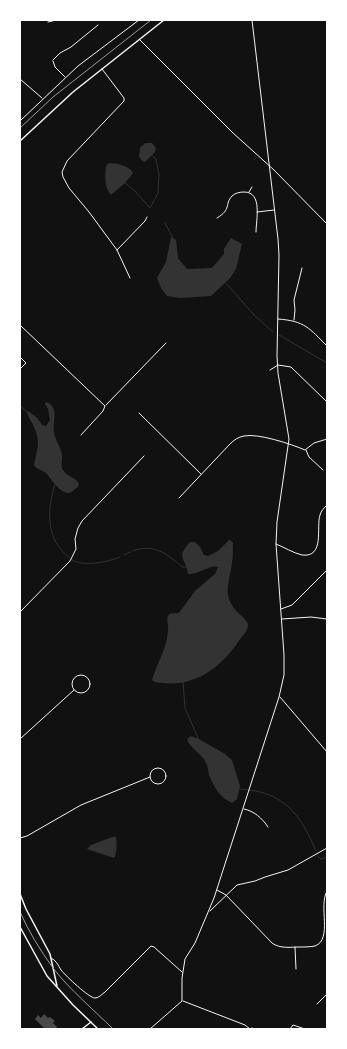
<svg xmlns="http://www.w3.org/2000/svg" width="347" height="1049" font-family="'Open Sans',sans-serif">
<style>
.water{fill:#333}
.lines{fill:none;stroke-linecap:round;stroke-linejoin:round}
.stream{stroke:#333;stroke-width:1}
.building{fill:#4a4a4a}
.minor{stroke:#f5f5f5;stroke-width:1}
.tertiary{stroke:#f5f5f5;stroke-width:1.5}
.secondary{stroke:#f5f5f5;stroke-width:1.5}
.rail{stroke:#9a9a9a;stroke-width:1}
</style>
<rect width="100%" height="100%" fill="#111"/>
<g class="water">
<path d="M145,143H152L156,148L155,152L145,162L141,160L139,156L140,148Z"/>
<path d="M109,163C116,163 130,166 133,173L125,183L111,195C104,188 105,175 106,166Z"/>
<path d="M171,237L176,240L178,258L187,269L212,268L224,254V249L231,238L242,244L236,269L230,278L211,296L180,298L167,296L161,288L157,278L166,262Z"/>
<path d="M46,402C60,407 52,422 54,433C55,440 61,447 62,455C63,461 60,466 63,470C67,477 76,477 79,484L78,487L70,493C60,494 53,481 47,474C43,470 37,470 34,465C37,450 41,442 34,427C32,421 28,418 27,412L28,411C35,416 38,418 42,425L46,426L50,420L48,409L45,404Z"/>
<path d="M229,540H230L233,543C233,550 233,556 232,562C231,577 223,591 232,605C236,613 244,616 248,624C248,631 244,634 240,639C220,670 192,689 155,682L152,680L153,677C158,662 167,647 168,631C169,627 166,620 168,616C170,612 176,614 179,613L195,591L215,574L218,567C210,564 198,575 188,574C186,557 175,559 190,542H195L200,547L204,555L208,556L218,551Z"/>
<path d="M191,736L199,739L225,754L232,760L240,786L237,799L232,803C220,798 214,787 209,775C208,771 208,766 206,763C202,753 190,749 187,739Z"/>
<path d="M112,837H116C117,843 117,853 114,858L87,849L91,845Z"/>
</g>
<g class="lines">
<g class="stream">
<path d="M125,183L135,191L150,208L158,193L159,174L156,159L151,155"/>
<path d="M165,223L173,238"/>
<path d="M225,282L254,315L273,332"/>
<path d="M279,335L327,363"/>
<path d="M20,406L27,412"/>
<path d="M55,484C47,510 45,540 70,558"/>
<path d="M133,551C153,543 168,554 182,567H186"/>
<path d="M124,555L130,552"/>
<path d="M72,560C83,567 109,562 120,557"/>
<path d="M183,681L185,708L198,738"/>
<path d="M239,789C283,791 300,813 316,851"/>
<path d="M317,856L321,859L327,857"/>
</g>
</g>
<path class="building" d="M44,1014L48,1018L50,1017L55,1021L53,1023L57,1027L55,1029H45L35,1019L38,1015L41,1018Z"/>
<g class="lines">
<g class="minor">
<path d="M48,22L56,20"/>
<path d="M140,40L233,133L274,170L327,224"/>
<path d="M53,60L60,53L71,47L98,25"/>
<path d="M53,61L55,67L65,77"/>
<path d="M102,69L124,98V101L67,161L62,172L63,177L69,188L89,212L117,250L130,278"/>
<path d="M20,79L42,98"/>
<path d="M20,121L78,66L139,20"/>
<path d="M249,192L252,187"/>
<path d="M257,212L274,210"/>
<path d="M217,218C232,209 224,205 232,196C235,193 240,192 244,192C263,192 256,220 256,232"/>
<path d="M117,250L145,221L147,217"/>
<path d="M278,319C305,321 309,328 327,346"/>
<path d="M294,320L295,310L294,300L302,268"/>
<path d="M20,325L105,406L103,411L81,435"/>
<path d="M20,357L26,363L20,369"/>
<path d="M270,370L278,365L291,367L327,402"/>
<path d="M106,405L166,343"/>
<path d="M139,413L201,474"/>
<path d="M306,450L309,457L323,470"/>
<path d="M179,498L230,444C234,440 238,437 244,436C258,433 291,444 305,450L314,443L327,439"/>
<path d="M276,544C284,547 293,553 302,555C325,558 316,527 320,515C321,511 324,508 327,505"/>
<path d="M281,609L292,605L327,570"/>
<path d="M20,612L70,561L76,549L75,539L78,528L82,521L144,456"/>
<path d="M282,619L311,617L327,619"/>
<circle cx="81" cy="684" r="9"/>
<path d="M280,697L327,752"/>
<path d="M20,739L74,690"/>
<circle cx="158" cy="776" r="8"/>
<path d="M244,809C254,811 262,818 268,827"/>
<path d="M20,838L27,836L81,805L150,777"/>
<path d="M217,890L226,895L272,943C280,949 291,947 299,947C304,947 310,947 315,946C333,939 318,906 327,891"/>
<path d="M210,911L237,885L255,881L265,877L288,870L327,848"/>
<path d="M295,947L296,969"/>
<path d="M51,958C56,960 58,965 61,970C66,976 89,998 95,998C99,998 102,994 105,992L151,946L154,947L182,972"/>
<path d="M183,1001L245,1025L250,1029L252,1028"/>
<path d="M317,1004L327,994"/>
<path d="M150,1029L182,1001V978L185,959L195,943L214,898L279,697L284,675V655L276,544L277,522L289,439L278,373L277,356L279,255L278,239L252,20"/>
<path d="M290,1029L293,1025L305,1029"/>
</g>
<path class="tertiary" d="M82,1029L91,1022"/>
<g class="secondary">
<path d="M20,141L73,92L164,20"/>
<path d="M20,894L26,909L50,954L57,986"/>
<path d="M20,927L47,976L73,1005L98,1029"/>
</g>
<g class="rail">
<path d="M20,128L53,97L151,20"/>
<path d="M20,912C29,932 40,950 53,968C70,990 93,1009 113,1029"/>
</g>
</g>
<rect width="347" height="1049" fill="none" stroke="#ffffff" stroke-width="42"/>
</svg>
